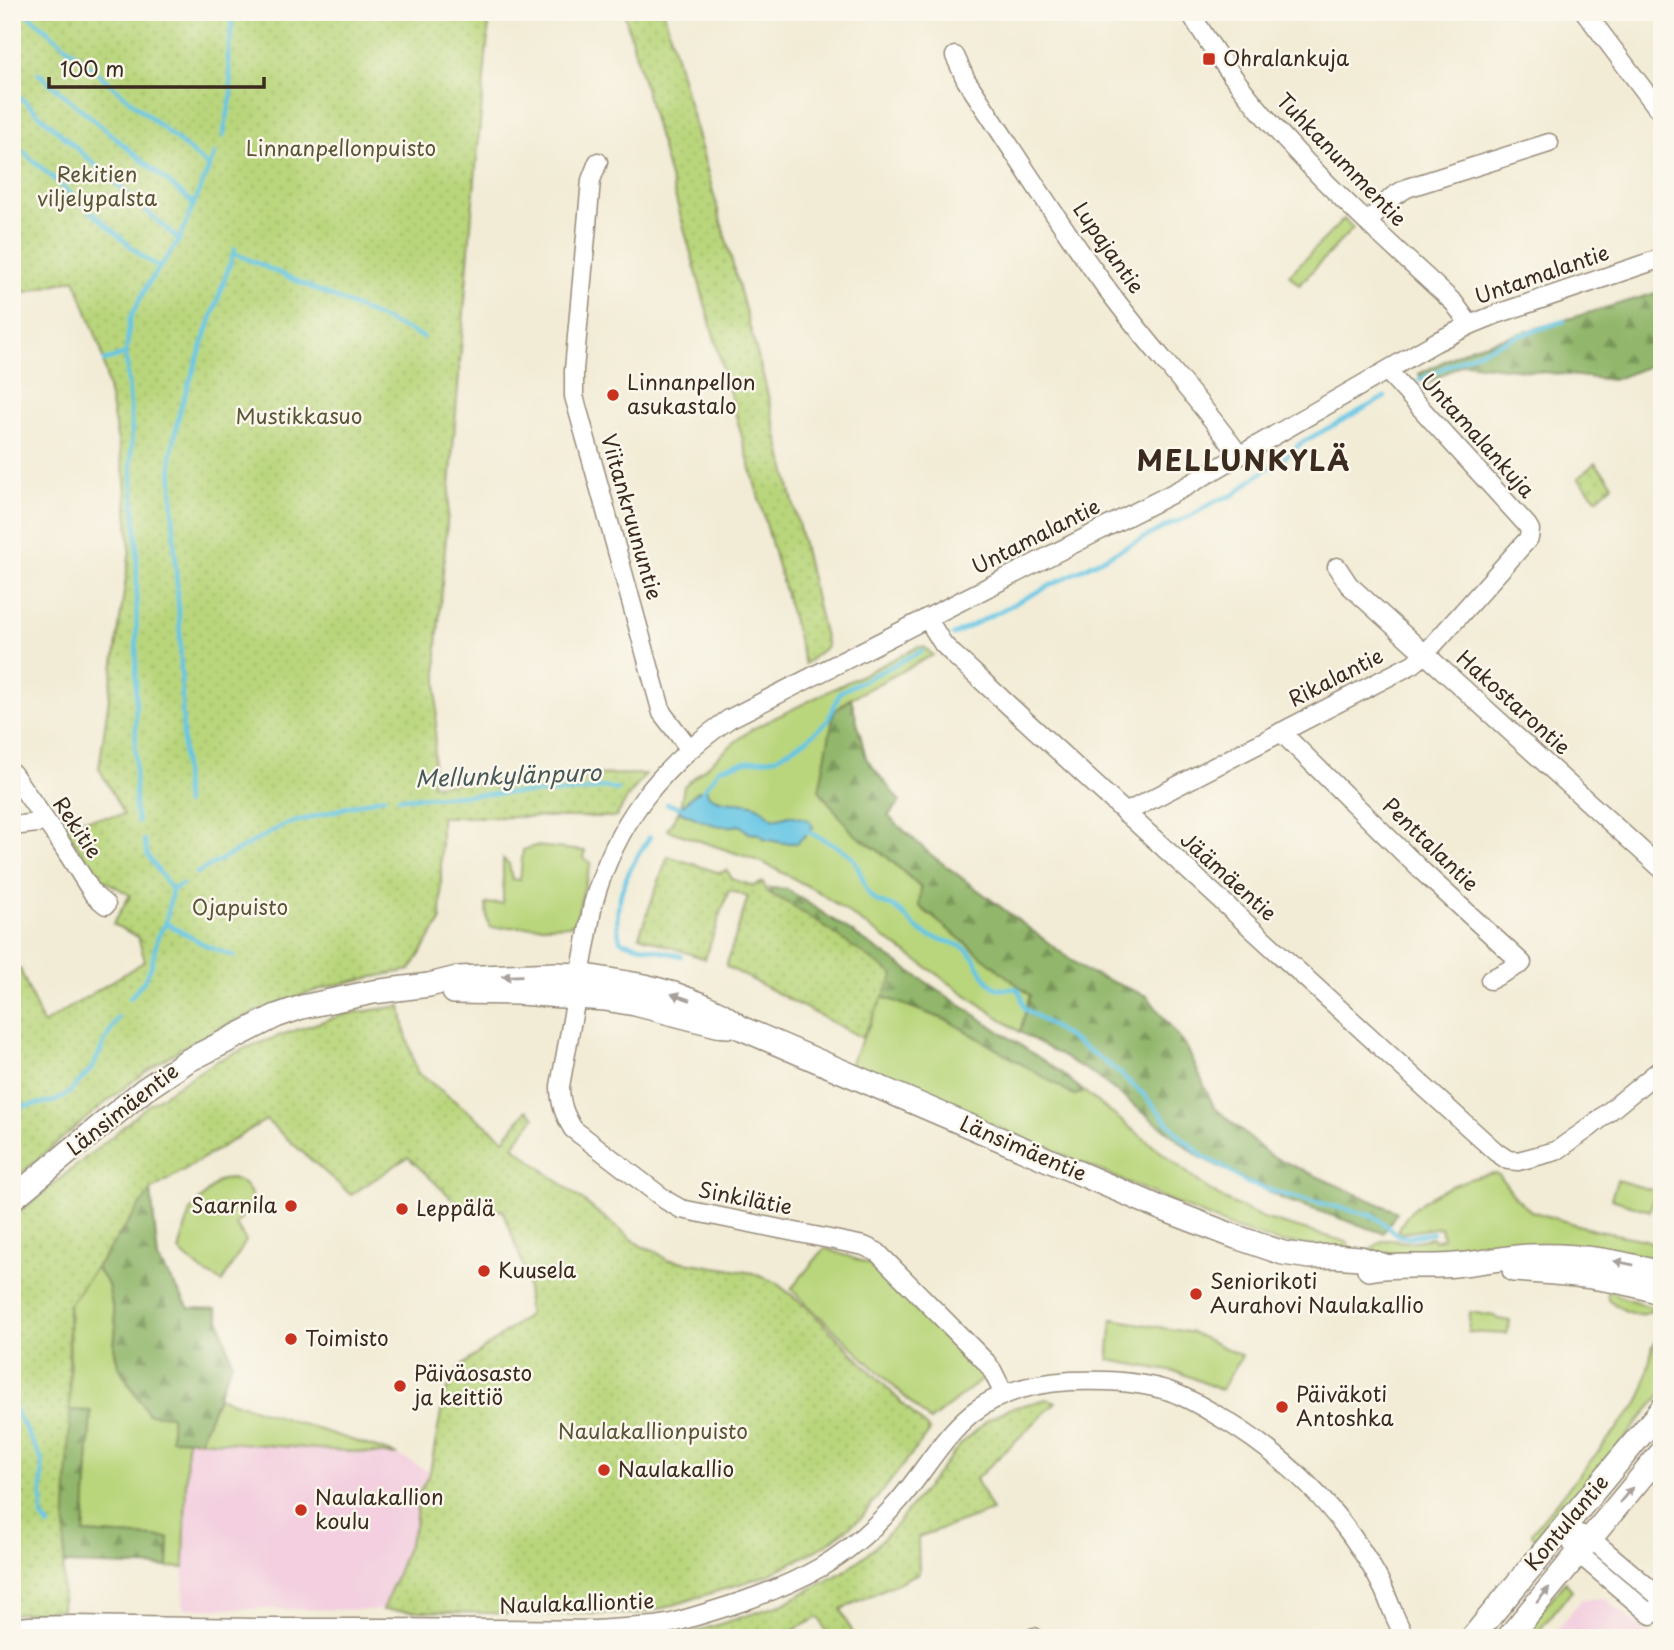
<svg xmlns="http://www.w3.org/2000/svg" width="1674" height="1650" font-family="'Playpen Sans',sans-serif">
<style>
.built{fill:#f3cfdf}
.grass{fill:#b9d67c;stroke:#7a804d;stroke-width:2}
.forest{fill:url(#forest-firs);stroke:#667045;stroke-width:2}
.park{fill:url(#park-dots);stroke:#7a804d;stroke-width:2}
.water{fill:#66c6e4;stroke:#507881;stroke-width:2}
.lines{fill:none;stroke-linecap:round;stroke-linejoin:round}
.stream{stroke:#66c6e4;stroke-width:4.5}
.minor-casing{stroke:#968b7a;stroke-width:21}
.major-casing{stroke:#968b7a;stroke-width:26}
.minor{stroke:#fff;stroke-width:18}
.major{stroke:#fff;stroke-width:23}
.oneway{fill:#a79f9a}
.poi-dot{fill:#c8321e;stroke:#fbf7ec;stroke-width:2.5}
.labels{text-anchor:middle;stroke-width:5;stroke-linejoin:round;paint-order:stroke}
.poi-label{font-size:21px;fill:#3b2a1e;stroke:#fbf7ec;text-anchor:start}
.park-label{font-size:21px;fill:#5a5536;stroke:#fbf7ec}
.street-label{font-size:21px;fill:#3b2a1e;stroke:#fbf7ec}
.water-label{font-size:23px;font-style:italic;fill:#485959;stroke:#fbf7ec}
.district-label{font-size:28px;font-weight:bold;letter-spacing:2px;fill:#3b2a1e;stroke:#fbf7ec}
</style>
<defs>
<pattern id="forest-firs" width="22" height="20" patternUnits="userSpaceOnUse" patternTransform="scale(1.75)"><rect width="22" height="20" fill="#92b76c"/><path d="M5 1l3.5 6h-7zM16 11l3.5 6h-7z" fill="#789558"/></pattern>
<pattern id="park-dots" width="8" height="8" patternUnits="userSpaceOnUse" patternTransform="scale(1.75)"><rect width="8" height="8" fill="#b9d67c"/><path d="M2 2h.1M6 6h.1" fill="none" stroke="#a0b86b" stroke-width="1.8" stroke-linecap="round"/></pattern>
</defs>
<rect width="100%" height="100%" fill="#fbf7ec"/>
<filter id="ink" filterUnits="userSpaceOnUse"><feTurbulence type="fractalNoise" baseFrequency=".0143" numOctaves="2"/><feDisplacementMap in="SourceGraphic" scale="14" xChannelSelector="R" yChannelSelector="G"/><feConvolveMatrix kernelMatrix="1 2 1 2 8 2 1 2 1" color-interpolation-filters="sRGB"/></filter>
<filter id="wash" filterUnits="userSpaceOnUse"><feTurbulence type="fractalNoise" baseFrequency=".00686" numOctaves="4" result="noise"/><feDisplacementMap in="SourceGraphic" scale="28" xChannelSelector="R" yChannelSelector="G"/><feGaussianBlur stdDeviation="1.57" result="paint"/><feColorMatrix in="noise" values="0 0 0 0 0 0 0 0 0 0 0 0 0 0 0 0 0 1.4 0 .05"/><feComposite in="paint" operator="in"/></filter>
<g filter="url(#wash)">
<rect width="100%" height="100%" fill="#f2ecd6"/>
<g class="built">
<path d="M187,1438L398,1455L430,1472L418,1495L415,1526L383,1610L183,1608Z"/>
<path d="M1605,1598L1652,1638H1550L1582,1599Z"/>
</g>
<g class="grass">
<path d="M1344,219L1353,228L1299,285L1289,275Z"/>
<path d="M918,647H924L933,655L851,698L834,712L853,833L886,856L921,888L997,968L1030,995L1020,1032L817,891L762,862L667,830L679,811C701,819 716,830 740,825L749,833L760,834L764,839C783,842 787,846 805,836L790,815L774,819L755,805L724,801L710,797L707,793L697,791L680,808L684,786L735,742L752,729Z"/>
<path d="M535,846L585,851L584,858L591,863L575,923L570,925L490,928L487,919L486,904L503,903V859L509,864L512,879L520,880L523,850Z"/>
<path d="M883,997L949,1021L1074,1095L1081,1093L1076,1085L1208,1189L1226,1200L1263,1218L1347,1242L1349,1245L1347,1250L1279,1242L1236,1229L850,1064Z"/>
<path d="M1494,1173L1499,1175L1515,1197L1531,1211L1594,1230L1646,1240L1662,1249V1263L1654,1258L1647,1259C1640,1254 1625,1250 1617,1253L1406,1257L1365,1254L1382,1241L1393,1239C1405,1245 1419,1240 1432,1238L1434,1241L1443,1238L1441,1227L1403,1233L1398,1232C1408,1200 1463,1178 1494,1173Z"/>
<path d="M231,1178C242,1181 247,1185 252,1196L249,1207L236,1225L246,1241L222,1282L202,1271L179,1251L190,1211L218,1181Z"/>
<path d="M1617,1180L1655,1191L1650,1211L1611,1199Z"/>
<path d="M151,1190L96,1268L108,1285L116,1325L114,1347L118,1365L134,1393L171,1415V1439L187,1438L184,1568L168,1567L169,1538L84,1533L91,1412L70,1410L69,1258Z"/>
<path d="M825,1248L872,1265L984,1378L930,1421L791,1289Z"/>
<path d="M1607,1289L1619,1296L1654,1308C1640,1323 1620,1309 1608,1299Z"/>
<path d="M1470,1312L1495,1316L1499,1319L1510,1321L1507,1334L1468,1332Z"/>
<path d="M1112,1319L1193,1333L1242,1356L1221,1390L1181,1373L1108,1360Z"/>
<path d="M1658,1340H1662V1393L1540,1542L1532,1535V1532L1638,1403L1643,1392L1653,1345Z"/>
<path d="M218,1397L398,1455L200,1440Z"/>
<path d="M1565,1582L1572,1590L1533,1638H1519Z"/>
</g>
<g class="forest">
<path d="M1662,291V361L1613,380L1463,363L1425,385L1419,374L1470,348Z"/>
<path d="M851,698L866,758L900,802L888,816L930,854L1086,971L1147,996L1187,1048L1214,1107L1269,1155L1397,1212L1383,1233L1283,1199L1200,1157L1095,1075L1020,1032L1030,995L919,906L921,888L886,856L853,833L819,790L834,712Z"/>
<path d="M769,888L787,889L1059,1071L1076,1085L1082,1093L1074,1095L949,1021L883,997L864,967L776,905Z"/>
<path d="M151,1190L158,1259L189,1308L216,1309L232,1362L200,1440L171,1439V1416L148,1414L118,1365L114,1347L116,1325L108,1285L96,1268Z"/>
<path d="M70,1410L91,1411L84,1533L169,1538L168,1567L64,1564Z"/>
</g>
<g class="park">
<path d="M12,12H490L472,213L437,647V708L432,785L576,775L646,774L628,797L616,817H441V921L410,970C381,976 350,980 321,989C266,1006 205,1031 157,1064C106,1099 60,1141 12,1181V971L20,969L43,1024L145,961L138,937L113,924L130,895L98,877L61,822L124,815L99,768L130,550L125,480L101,349L75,279L12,296Z"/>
<path d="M624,12H664L764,379L827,646L805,664Z"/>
<path d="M1595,463L1613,484L1597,499L1578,478Z"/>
<path d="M668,856L720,873L727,870L732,879L753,886L763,882L767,892L795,907L894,975L862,1038L726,966L748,897L729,890L705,959L639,936Z"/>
<path d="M401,1006L405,1031L417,1072L504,1139L527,1110L535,1117L513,1146L641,1246L654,1250L668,1261L672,1260L753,1273L775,1282L808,1308L930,1431L861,1518L824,1546L768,1575L667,1607L637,1614H519L383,1610L415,1526L418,1495L430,1472L444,1396L459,1368L528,1315L527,1276L503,1210L465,1211L408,1157L351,1195L266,1120L151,1190L68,1306L70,1410L62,1609L12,1614V1218L115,1134L144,1108L186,1080L219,1060L246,1048L290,1032L346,1014Z"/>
<path d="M1047,1399L1056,1402L976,1479L992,1511L918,1537L919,1573L841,1609L854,1638H829L819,1617L778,1638H676L783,1604L845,1571L873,1549L897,1524L961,1444L988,1420L1008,1409Z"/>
</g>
<path class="water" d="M704,789L707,790V793C719,806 740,799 755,805C762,808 768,815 774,819L790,815L809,820L813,827C809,834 801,837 798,843H783L764,839L760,834L749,833L740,825C715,830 702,820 679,811C683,804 696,791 704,789Z"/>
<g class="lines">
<g class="stream">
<path d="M25,12L209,167"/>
<path d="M38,73L194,204"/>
<path d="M12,90L179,240"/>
<path d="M223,136L232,94L228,58L233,12"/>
<path d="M12,142L143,257L159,267"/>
<path d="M234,253L423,337"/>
<path d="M104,361L126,354"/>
<path d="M1419,380L1473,354L1515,337L1564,321"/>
<path d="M953,635L1171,524L1189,517L1215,501L1234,495L1254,478L1284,458L1301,443L1385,397"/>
<path d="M701,794L720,768L745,762L776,758L806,740L828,721L840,692L922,651"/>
<path d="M399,798L514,793H553L589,790L604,787L618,790"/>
<path d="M185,804L180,633L174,538L171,456L180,410L235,249"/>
<path d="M667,804L683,808"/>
<path d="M138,822L135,811L137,544L131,460L132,432L126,354L130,319L148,284L179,240L215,153"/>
<path d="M807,831C813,833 815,836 821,838C840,849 851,849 860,872C864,881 866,894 875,900C880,904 889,904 895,908C907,915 913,929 927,935C940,941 956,941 967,950C980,960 983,987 1001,989C1007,989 1012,988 1018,989L1021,996L1024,1008L1097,1056L1117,1071L1143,1094L1180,1136L1204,1157L1222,1166L1245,1182L1282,1194L1374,1216L1399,1236L1408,1237L1433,1233"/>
<path d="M650,837C629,866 610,904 620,940L623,942L681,956"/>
<path d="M144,840L148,856L172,890"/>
<path d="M197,873L284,825L384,797"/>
<path d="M166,923L207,946L234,956"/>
<path d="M130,998L144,981L151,967L158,936L166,923L172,890L182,884"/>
<path d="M12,1143L14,1141L13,1108L56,1101L70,1092L93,1067L104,1043L118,1017"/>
<path d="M12,1404L42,1460V1517L49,1526"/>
</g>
</g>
</g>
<g filter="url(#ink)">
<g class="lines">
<defs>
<g id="minor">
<path d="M1190,12C1256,126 1358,214 1454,303L1470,325"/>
<path d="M1585,12L1662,114"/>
<path d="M955,56L966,80C1010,145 1051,212 1097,275C1141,338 1195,393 1239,455"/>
<path d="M598,162L591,180L574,370V396L662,713L689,748"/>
<path d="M1368,222L1392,197L1407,188L1549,143"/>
<path d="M1337,567L1349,585L1662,869"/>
<path d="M927,618L943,644L954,655L1420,1083L1496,1152L1508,1160L1518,1161L1556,1151L1589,1128L1662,1068"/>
<path d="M1281,732L1422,871L1522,963L1490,980"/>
<path d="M12,773L59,840L94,895L106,905"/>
<path d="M1125,813L1413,664L1425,654L1529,538L1530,530L1527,525L1387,371"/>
<path d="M12,826L46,822"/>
<path d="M1004,1394L992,1370L986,1362L877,1252L864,1246L681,1209L667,1201L573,1129C564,1114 560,1103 560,1086L593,904C616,822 660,767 729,719L1185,487L1436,342L1470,325L1497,314L1662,258"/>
<path d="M1563,1528L1578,1553L1651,1615L1662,1601"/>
<path d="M1580,1534L1590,1538L1662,1599"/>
<path d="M12,1628L29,1626L73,1625L255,1628H383L595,1630L655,1626L672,1623C721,1609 776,1593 821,1567C850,1550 875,1527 897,1503C923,1474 941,1438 972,1413C1000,1391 1036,1383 1071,1381C1104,1380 1134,1381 1166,1390C1182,1395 1198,1404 1213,1413C1267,1444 1315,1485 1351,1535C1363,1552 1375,1571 1384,1590C1391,1606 1396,1623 1406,1638"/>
<path d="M1034,1637V1638"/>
</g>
<g id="major">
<path d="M454,992L519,993L605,999L635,1004L717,1025L728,1026"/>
<path d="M12,1199L144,1090L187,1061L276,1016L302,1007L373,992L429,985L457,978L556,974L580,975L645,986L674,994L700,1004L721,1014L741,1028L1158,1207L1236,1237L1283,1253L1310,1257L1333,1256L1360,1258L1385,1266"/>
<path d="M1369,1269C1397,1263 1426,1268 1455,1265C1480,1263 1505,1257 1530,1256C1575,1254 1618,1260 1662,1274"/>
<path d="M1514,1270C1564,1273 1614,1277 1662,1293"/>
<path d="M1472,1638L1662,1409"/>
<path d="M1508,1638L1662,1452"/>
</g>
</defs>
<use href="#minor" class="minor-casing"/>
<use href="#major" class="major-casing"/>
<use href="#minor" class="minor"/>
<use href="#major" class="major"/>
</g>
<defs><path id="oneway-solid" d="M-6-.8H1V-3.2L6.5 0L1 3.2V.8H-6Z" transform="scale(1.75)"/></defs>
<g class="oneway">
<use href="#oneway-solid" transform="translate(512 976) rotate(178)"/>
<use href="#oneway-solid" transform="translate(681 997) rotate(-161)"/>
<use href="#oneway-solid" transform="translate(1624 1263) rotate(-168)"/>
<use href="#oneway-solid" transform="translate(1626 1495) rotate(-50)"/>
<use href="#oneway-solid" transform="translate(1543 1595) rotate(-50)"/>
</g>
</g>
<g class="poi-dot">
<rect x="1202" y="52" width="14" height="14" rx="3.5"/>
<circle cx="613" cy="395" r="7"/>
<circle cx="291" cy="1206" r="7"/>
<circle cx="402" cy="1209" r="7"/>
<circle cx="484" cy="1271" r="7"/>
<circle cx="1196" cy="1294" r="7"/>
<circle cx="291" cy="1339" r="7"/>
<circle cx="400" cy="1386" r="7"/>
<circle cx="1282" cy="1407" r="7"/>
<circle cx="604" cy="1470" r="7"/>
<circle cx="301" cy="1510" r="7"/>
</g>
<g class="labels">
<g class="poi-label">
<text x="1223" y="66">Ohralankuja</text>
<text x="627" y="390">Linnanpellon<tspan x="627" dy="24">asukastalo</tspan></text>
<text x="277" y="1213" text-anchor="end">Saarnila</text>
<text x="416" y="1216">Leppälä</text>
<text x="498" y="1278">Kuusela</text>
<text x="1210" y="1289">Seniorikoti<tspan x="1210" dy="24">Aurahovi Naulakallio</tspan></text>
<text x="305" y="1346">Toimisto</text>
<text x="414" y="1381">Päiväosasto<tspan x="414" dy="24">ja keittiö</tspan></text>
<text x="1296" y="1402">Päiväkoti<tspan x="1296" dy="24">Antoshka</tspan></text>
<text x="618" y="1477">Naulakallio</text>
<text x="315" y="1505">Naulakallion<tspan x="315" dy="24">koulu</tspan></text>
</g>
<g class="park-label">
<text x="341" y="156">Linnanpellonpuisto</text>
<text x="97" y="182">Rekitien<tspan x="97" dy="24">viljelypalsta</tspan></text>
<text x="299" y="424">Mustikkasuo</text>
<text x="240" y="915">Ojapuisto</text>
<text x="653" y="1439">Naulakallionpuisto</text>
</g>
<g class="street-label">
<text transform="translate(1341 160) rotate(46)" y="7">Tuhkanummentie</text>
<text transform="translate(1108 248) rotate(55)" y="7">Lupajantie</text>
<text transform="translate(1542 275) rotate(-19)" y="7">Untamalantie</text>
<text transform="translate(1477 436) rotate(48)" y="7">Untamalankuja</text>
<text transform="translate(631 517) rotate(74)" y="7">Viitankruununtie</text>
<text transform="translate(1036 537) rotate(-27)" y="7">Untamalantie</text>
<text transform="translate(1336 678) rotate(-27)" y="7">Rikalantie</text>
<text transform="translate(1513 703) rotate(42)" y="7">Hakostarontie</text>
<text transform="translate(77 828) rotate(56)" y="7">Rekitie</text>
<text transform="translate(1430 845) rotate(44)" y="7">Penttalantie</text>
<text transform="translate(1228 877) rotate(42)" y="7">Jäämäentie</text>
<text transform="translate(123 1110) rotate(-38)" y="7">Länsimäentie</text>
<text transform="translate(1023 1149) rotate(23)" y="7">Länsimäentie</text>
<text transform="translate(745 1199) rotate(11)" y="7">Sinkilätie</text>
<text transform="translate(1567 1523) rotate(-50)" y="7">Kontulantie</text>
<text transform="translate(577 1604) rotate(-2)" y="7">Naulakalliontie</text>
</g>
<g class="water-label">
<text transform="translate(508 776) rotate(-2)" y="8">Mellunkylänpuro</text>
</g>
<g class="district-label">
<text x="1244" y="471">MELLUNKYLÄ</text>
</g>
</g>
<rect width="1674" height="1650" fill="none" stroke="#fbf7ec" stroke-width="42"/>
<path d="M49 77v10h215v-10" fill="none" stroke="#3b2a1e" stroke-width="3.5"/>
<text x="60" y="77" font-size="21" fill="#3b2a1e" stroke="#fbf7ec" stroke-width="5" paint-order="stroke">100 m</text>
</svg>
